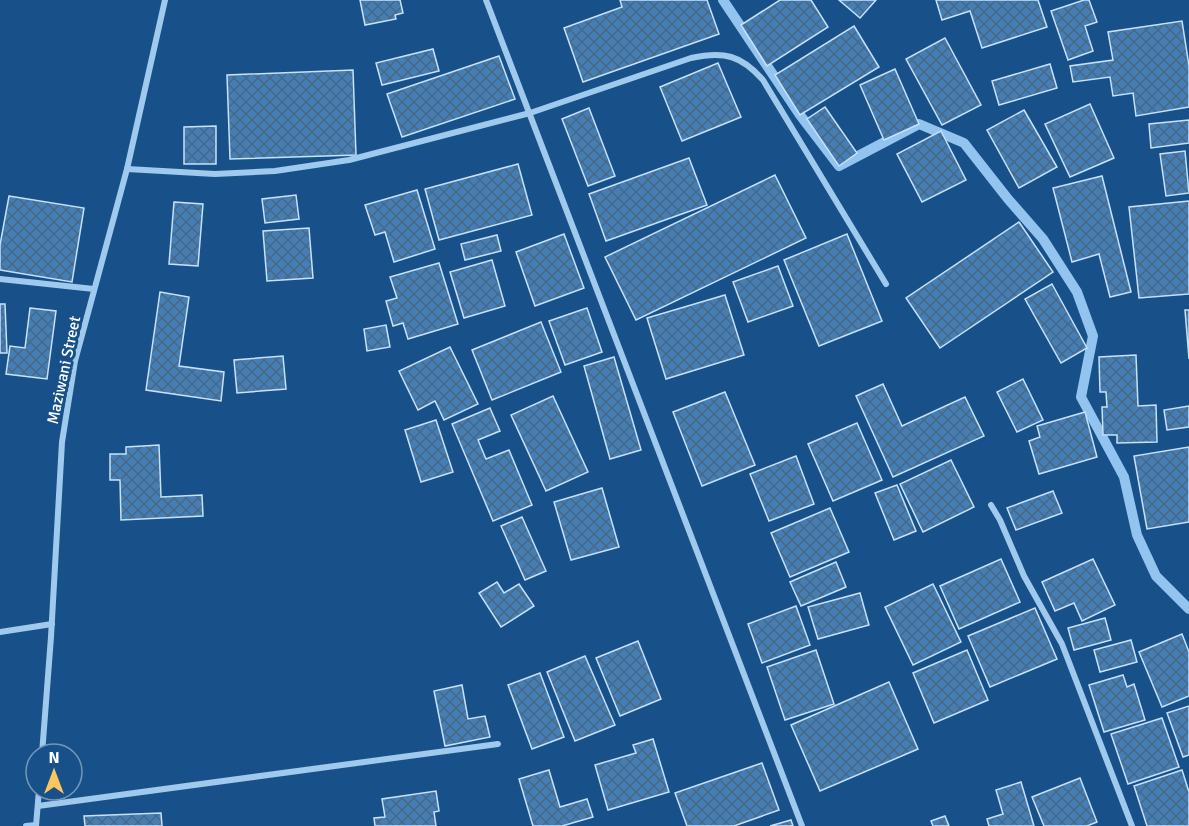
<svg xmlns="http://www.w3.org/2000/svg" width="1189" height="826" font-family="Signika,sans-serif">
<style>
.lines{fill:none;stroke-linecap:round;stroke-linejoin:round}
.stream{stroke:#93c4f0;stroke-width:10}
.building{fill:url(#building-cross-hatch);stroke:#c6e1fa;stroke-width:1.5}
.street{stroke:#a0c9ee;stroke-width:6}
.labels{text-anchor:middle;stroke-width:6;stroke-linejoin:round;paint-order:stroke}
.street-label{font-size:16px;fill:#fff;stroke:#185189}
</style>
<defs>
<pattern id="building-cross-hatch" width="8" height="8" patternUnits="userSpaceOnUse" patternTransform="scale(1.5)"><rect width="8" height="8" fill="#447eb4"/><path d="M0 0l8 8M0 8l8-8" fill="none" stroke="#486885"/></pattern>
</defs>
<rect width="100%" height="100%" fill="#185189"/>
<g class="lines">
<path class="stream" d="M723,0L800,115L839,166L919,124L964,143L1008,199L1043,239L1077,292L1093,336L1081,397L1124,477L1137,535L1156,576L1189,609"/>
</g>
<g class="building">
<path d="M360,0H400L403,13L395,15L396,19L365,25Z"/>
<path d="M620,0H707L719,34L583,82L564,28L622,7Z"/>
<path d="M780,0H811L828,27L767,66L741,25Z"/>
<path d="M839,0H876L860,18Z"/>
<path d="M936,0H1038L1047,27L982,48L970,11L942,20Z"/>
<path d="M1084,0H1089L1097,22L1085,26L1093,51L1068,60L1051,11Z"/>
<path d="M1182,21L1189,66V107L1136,116L1133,93L1113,96L1110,77L1073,82L1070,66L1113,60L1108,32Z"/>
<path d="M854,26L879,67L800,115L775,75Z"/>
<path d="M945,38L981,105L942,125L906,59Z"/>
<path d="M433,49L439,71L382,85L376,63Z"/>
<path d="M499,56L515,99L402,137L387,94Z"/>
<path d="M718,63L741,117L682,141L660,87Z"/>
<path d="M1050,64L1057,88L999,105L992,81Z"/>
<path d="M895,69L919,124L884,140L860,85Z"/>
<path d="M353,70L356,155L230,159L227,75Z"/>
<path d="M1090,104L1114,158L1070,177L1045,124Z"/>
<path d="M825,107L857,153L839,166L807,119Z"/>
<path d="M589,108L615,176L588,186L562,119Z"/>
<path d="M1024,110L1057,167L1019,188L987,130Z"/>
<path d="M1189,120V143L1151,148L1149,124Z"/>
<path d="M216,126V164H184V127Z"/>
<path d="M941,131L966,180L922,202L897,154Z"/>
<path d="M1185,151L1189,193L1166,196L1160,154Z"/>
<path d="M689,158L707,205L606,241L589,194Z"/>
<path d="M518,164L532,215L439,240L425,189Z"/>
<path d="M775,175L806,238L636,320L605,257Z"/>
<path d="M1102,176L1131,292L1110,297L1099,254L1072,262L1053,188Z"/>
<path d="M417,190L435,249L394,262L385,232L375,235L365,205Z"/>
<path d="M296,195L299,219L265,223L262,199Z"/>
<path d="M9,196L84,208L72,282L0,270V245Z"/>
<path d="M1189,201V294L1139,298L1129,207Z"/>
<path d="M174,202L203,204L198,266L169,264Z"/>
<path d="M1019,222L1053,272L940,348L906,298Z"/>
<path d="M309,228L313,278L267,281L263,231Z"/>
<path d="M564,234L584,288L535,306L516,252Z"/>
<path d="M847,234L882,321L819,346L784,260Z"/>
<path d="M497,235L501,251L465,260L461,244Z"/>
<path d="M492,260L505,306L464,318L450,272Z"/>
<path d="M439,263L458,324L408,339L403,323L393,326L386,301L397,298L390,277Z"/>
<path d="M778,266L793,306L748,322L733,282Z"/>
<path d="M1052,284L1087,348L1061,363L1025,299Z"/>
<path d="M160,292L189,297L179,366L224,372L221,401L146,390Z"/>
<path d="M725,295L744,355L666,379L647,318Z"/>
<path d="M0,304H5L7,353H0Z"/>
<path d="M30,308L56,311L47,379L6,374L10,346L25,348Z"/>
<path d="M587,308L602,352L565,365L549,321Z"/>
<path d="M1185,310H1189V359Z"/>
<path d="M541,322L561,372L492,400L472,350Z"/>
<path d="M386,325L390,347L367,351L364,329Z"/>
<path d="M450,347L478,404L444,420L435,401L418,410L399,371Z"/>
<path d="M1136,355L1138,406L1156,405L1157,442L1117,443V435H1103L1102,407H1107L1106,392H1100L1099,357Z"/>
<path d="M283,356L286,389L237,393L234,360Z"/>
<path d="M614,357L641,450L610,459L584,366Z"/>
<path d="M1023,379L1043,420L1017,432L997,392Z"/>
<path d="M883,384L902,426L965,397L984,436L893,477L856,396Z"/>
<path d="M725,392L755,465L702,486L673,412Z"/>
<path d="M553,396L588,472L546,491L511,415Z"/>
<path d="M1189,406V427L1167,430L1164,410Z"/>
<path d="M490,408L500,431L478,440L486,459L509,450L532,505L493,521L452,424Z"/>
<path d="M1085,412L1097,457L1039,474L1029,441L1040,437L1037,426Z"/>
<path d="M436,420L453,472L421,482L405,430Z"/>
<path d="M857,423L882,480L833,501L808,444Z"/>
<path d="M159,445L161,497L202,495L203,516L121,520L120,480H110V454H126V447Z"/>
<path d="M1189,447V522L1147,529L1134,456Z"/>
<path d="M796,456L814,504L769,521L750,474Z"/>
<path d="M951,460L974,507L923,532L900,484Z"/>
<path d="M897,485L916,531L894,540L875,493Z"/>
<path d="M602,488L619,547L571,560L554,502Z"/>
<path d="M1053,491L1062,513L1016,530L1007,508Z"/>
<path d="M830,508L849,552L790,577L771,533Z"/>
<path d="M522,517L546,571L525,580L501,526Z"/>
<path d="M1001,559L1020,602L959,629L940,586Z"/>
<path d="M1093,559L1115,605L1082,621L1074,603L1055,611L1042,582Z"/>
<path d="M836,562L846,587L801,606L790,582Z"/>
<path d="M497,582L504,593L519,584L534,606L501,627L479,593Z"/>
<path d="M933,584L961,642L913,665L885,607Z"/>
<path d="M860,593L869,625L818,639L808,607Z"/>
<path d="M796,606L810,645L762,663L748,624Z"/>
<path d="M1035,608L1057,659L990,687L968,636Z"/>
<path d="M1105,618L1111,640L1074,650L1068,628Z"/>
<path d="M1182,634L1189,652V696L1162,707L1139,652Z"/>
<path d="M1131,640L1137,662L1100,672L1094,650Z"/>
<path d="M638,641L661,699L620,716L596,658Z"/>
<path d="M816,650L834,704L785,720L767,667Z"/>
<path d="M967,650L988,700L934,723L913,673Z"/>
<path d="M585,656L615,725L575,741L547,672Z"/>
<path d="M540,673L564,737L532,749L508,685Z"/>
<path d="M1123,675L1127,687L1134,684L1145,720L1104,732L1089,685Z"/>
<path d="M889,682L918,749L820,791L791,725Z"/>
<path d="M462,685L468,719L485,716L490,737L445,746L434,691Z"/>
<path d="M1189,706V755L1183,757L1167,713Z"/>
<path d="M1162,718L1179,767L1128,784L1111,734Z"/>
<path d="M653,739L669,792L608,810L595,765L636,753L633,745Z"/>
<path d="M762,763L779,810L734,826H687L675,793Z"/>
<path d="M549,770L560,807L587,799L593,817L562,826H533L519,779Z"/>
<path d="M1182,770L1189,792V826H1147L1134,786Z"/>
<path d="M1080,778L1097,822L1087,826H1044L1032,797Z"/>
<path d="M1021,782L1034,826H989L987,819L1003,814L996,790Z"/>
<path d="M436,791L439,811L434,812L436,826H375L374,818L385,817L382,799Z"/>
<path d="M161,813L162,826H85L84,816Z"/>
<path d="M945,816L949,826H933L931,821Z"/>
<path d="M791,820L793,826H770Z"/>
</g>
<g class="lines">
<g class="street">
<path d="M486,0L802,826"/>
<path d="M127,169L215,174L275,171L349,160L530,113L691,58C724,51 741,55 763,80L886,284"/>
<path d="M0,279L94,289"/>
<path d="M991,505L1000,520L1024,576L1062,644L1132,826"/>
<path d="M0,632L52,624"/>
<path d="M42,754L51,637L62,442L75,361L127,169L165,0"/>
<path d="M38,806L498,744"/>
<path d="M26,826L36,825"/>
<path d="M36,826L39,790"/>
</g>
</g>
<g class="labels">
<g class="street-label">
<text transform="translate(63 370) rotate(-78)" y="6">Maziwani Street</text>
</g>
</g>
<g transform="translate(54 772)"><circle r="28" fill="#185189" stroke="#7497b8" stroke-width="1.5"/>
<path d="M0-4.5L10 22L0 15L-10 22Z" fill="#ffc55d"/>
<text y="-9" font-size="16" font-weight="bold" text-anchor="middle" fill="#ffffff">N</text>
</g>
</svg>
